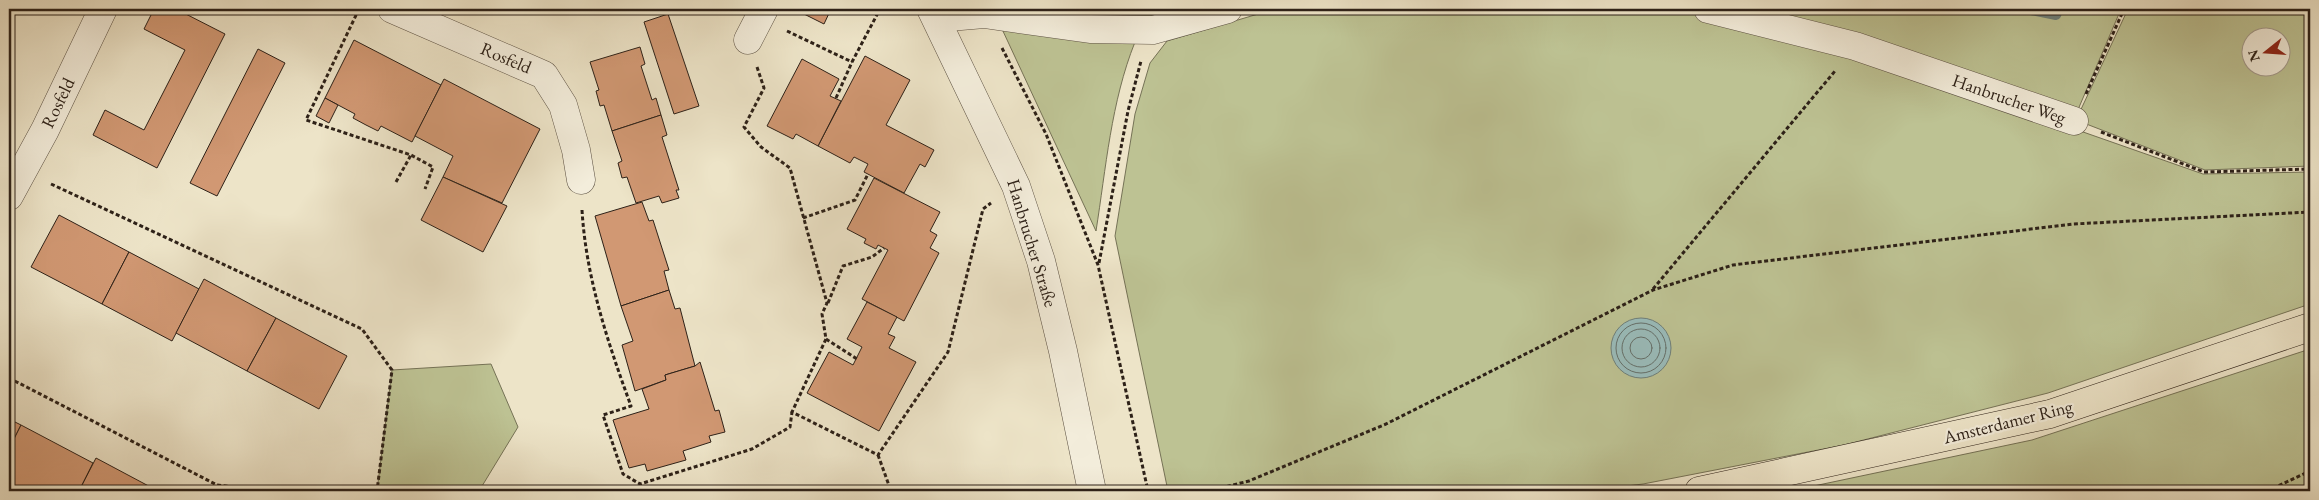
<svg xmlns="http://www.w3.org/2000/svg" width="2319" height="500" font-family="'EB Garamond',serif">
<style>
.green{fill:#bdc293;stroke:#757256;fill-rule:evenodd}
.water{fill:#9abdbc;stroke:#6e7f7a}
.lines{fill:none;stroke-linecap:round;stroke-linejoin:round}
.shore{stroke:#646f6a;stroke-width:1}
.stream{stroke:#6e7f7a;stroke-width:10}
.building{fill:#d19873;stroke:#2d2118}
.minor-casing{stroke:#5d5244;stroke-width:29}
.major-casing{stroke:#2d2118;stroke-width:29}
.path{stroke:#2d2118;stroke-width:3;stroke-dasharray:4 2.5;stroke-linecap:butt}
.minor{stroke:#f3eddb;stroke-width:28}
.major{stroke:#ede4c8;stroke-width:28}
.labels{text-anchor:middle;stroke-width:4.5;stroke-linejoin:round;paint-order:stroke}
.street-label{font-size:18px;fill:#2d2118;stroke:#f3eddb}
</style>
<rect width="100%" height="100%" fill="#ede4c8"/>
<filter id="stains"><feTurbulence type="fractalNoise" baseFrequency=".004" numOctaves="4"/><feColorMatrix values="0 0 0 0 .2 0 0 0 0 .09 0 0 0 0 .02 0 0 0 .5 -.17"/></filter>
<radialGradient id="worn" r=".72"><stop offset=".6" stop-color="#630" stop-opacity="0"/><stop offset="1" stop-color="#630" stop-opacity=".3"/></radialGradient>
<g class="green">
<path d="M1046,9H1199L1150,22L1092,20Z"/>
<path d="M1275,9H1681L1849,50L2203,174L2310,172V304L2048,393L1844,445L1643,484L1586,491H1168L1115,236L1135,114L1150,63L1167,41Z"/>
<path d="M1726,9H2121L2074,119Z"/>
<path d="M2128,9H2310V166L2205,170L2076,120ZM2252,38H2282V68H2252Z"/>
<path d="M1002,29L1135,42C1111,102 1106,168 1096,231Z"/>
<path d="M2310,349V491H1790L2032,440Z"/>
<path d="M491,364L518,427L479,491H377L392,370Z"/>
</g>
<circle class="water" cx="1641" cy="348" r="30"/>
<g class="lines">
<g class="shore">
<circle cx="1641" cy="348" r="25"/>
<circle cx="1641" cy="348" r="19"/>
<circle cx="1641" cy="348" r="11"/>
</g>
<path class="stream" d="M2026,9L2056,15L2059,9"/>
</g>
<g class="building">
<path d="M154,9H176L225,34L157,168L93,135L105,110L144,130L185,50L144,29Z"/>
<path d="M794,9H831L824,24Z"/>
<path d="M668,14L699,106L674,114L644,22Z"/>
<path d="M354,40L441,85L412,142L381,126L378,131L366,125L353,118L355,114L325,98Z"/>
<path d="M640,47L645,64L641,66L652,100L656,98L661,115L612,131L604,105L600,106L596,91L599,90L590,62Z"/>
<path d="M258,49L285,63L217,196L190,183Z"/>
<path d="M865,56L910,80L886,125L934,150L925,167L920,164L904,193L864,172L868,164L854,157L850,163L818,146Z"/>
<path d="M802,59L839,79L830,96L841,101L818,146L796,134L793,139L767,126Z"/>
<path d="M444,79L540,129L502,203L443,177L453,156L415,136Z"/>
<path d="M325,98L338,105L329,123L316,116Z"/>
<path d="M661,115L667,135L662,137L679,190H676L679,198L662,203L659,196L636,203L627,177L622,178L618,163L622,161L612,131Z"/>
<path d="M443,177L507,206L483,252L421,220Z"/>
<path d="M874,178L940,212L930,231L937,235L930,248L939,253L904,321L862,299L888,250L878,245L876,249L864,243L866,239L847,229Z"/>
<path d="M642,202L649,221L653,220L669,270L664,271L669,290L621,306L595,216Z"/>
<path d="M59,215L129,252L102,304L31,267Z"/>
<path d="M129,252L199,289L172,341L102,304Z"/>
<path d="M204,279L276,318L247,371L176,333Z"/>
<path d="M669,290L675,309L680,308L695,366L665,375L666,380L635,391L622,345L633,341L621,306Z"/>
<path d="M867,302L897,317L888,334L895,337L889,348L916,362L879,431L807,393L829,352L853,365L862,347L847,339Z"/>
<path d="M276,318L347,356L319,409L247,371Z"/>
<path d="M700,362L715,411L719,410L725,432L709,436L711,442L683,451L686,460L647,471L645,464L629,468L613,420L649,409L642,389L666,380L665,375L695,366Z"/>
<path d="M9,419L21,425L9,449Z"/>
<path d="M21,425L93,463L79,491H16L9,487V449Z"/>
<path d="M96,458L158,491H79Z"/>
</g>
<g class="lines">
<defs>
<g id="minor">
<path d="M392,9L544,75L563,105L576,150L581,180"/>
<path d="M931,9L1016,186L1041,261L1063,351L1092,491"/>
<path d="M1708,9L1855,46L2074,121"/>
<path d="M937,18L984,14L1090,29L1153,30L1228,9"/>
<path d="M748,40L764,9"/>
<path d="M9,196L45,130L103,9"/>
</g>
<path id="major" d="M1699,491L2050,414L2310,327"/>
</defs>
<use href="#minor" class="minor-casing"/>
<use href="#major" class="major-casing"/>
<g class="path">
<path d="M359,9L306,120L411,155L433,167L425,189"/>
<path d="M787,31L852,62"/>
<path d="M1002,48L1046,134L1098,265L1148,491"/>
<path d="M757,67L764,88L744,127L761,147L790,168L827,303L822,314L826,339L792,412L878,455L948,352L983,209L991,203"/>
<path d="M2086,94L2124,9"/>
<path d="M836,98L852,62L880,9"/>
<path d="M2101,132L2204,172L2310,169"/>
<path d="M396,182L411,155"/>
<path d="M51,184L362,329L392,370L377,491H373"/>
<path d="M582,210C586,278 608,343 631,406L603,415L623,474L640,484L752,449L790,427L792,412"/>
<path d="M803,218L855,200L868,174"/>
<path d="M1099,263L1128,111L1141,61"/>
<path d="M1653,289L1835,71"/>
<path d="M828,303L843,266L872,257L884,248"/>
<path d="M826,339L857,359"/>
<path d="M9,378L217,485L272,491"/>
<path d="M878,455L891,491"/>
<path d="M217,485L218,491"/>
<path d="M1208,491L1249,481L1386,424L1653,290L1733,265L2073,224L2310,212"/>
<path d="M2267,491L2310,471"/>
</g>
<use href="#minor" class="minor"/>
<use href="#major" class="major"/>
</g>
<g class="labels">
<g class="street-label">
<text transform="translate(506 58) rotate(23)" y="6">Rosfeld</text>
<text transform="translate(2009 99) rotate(19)" y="6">Hanbrucher Weg</text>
<text transform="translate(58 103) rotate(-64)" y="6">Rosfeld</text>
<text transform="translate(1032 243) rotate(73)" y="6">Hanbrucher Straße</text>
<text transform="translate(2008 422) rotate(-14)" y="6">Amsterdamer Ring</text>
</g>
</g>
<rect width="2319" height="500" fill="none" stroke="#ede4c8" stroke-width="30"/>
<rect x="10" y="10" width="2299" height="480" fill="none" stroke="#2d2118" stroke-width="2.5"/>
<rect x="15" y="15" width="2289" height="470" fill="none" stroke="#2d2118"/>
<g transform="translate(2266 52) rotate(253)"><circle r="24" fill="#f3eddb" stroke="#a49b8d"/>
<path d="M0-4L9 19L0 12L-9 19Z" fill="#8f2418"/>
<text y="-8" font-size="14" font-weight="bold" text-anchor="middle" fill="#2d2118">N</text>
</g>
<rect width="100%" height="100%" filter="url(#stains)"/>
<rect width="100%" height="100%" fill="url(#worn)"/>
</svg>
